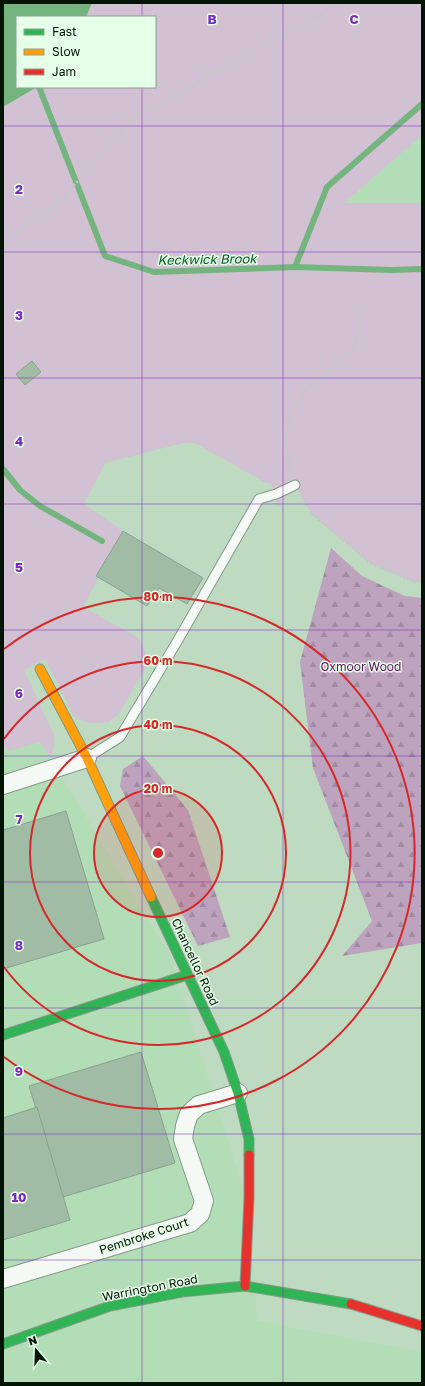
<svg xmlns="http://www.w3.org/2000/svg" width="425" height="1386" font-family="'Golos Text',sans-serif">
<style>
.built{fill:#b2ddb7}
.green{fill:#d2c0d3}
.forest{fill:url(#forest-firs)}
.water{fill:#74b47e}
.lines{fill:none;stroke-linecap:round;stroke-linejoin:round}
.stream{stroke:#74b47e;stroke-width:6}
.building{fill:#a1bca4;stroke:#8ca28f}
.lane-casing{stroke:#859a87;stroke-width:11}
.street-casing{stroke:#859a87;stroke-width:20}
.fast-casing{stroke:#859a87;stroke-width:11}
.slow-casing{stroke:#859a87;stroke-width:11}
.jam-casing{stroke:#859a87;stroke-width:11}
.path{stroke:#c1cac3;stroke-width:2.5;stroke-dasharray:2 2;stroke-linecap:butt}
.lane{stroke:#f5f9f6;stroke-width:9}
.street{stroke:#f5f9f6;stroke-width:18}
.fast{stroke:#30b455;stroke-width:9}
.slow{stroke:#ff9f0a;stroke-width:9}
.jam{stroke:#e5322d;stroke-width:9}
.grid{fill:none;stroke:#7b2cbf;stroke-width:1;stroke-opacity:0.55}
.ring{fill:none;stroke:#d62828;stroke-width:2}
.labels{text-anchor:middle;stroke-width:3;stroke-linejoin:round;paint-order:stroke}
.park-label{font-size:12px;fill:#650d66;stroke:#e6ffe8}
.street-label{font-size:12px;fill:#031305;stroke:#e6ffe8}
.water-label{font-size:13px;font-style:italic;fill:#005f21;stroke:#e6ffe8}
.grid-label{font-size:13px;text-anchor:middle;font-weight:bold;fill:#7b2cbf;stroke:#e6ffe8;stroke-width:3;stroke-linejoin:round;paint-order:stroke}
.centre{fill:#d62828;stroke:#e6ffe8;stroke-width:2}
.ring-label{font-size:12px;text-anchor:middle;font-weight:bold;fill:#d62828;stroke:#e6ffe8;stroke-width:3;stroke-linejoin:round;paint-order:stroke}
</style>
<defs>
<pattern id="forest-firs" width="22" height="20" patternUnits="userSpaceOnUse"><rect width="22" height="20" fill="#bda3be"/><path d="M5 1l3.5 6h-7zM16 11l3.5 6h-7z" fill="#a18ba2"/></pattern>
</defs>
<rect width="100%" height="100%" fill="#bedac1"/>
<g class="built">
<path d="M422,135V203L344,204Z"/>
<path d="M3,736L8,751L40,741L169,954L250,1212L257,1321L422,1352V1383H3Z"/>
</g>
<path class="green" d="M92,3H422V135L344,203H422V583L414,582L370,563L313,515L295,486L278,507L271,483H266L195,443H183L105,463L84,504L123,531L83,607L139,638L145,652L146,667L118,715L109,722L98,723H87L74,716L45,659L24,670L54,735C54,743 56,750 49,756L40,742L8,751L3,746V107L37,87H155V17H86Z"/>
<g class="forest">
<path d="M331,548L362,576L405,596L422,598V943L342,956L372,921L313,768L300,662Z"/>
<path d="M143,756L188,810L230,937L198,946L120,786L123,769Z"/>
</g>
<path class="water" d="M3,3H92L86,17H17V87H37L3,107Z"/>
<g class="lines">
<g class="stream">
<path d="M39,87L105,256L154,272L295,267L392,270L422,269"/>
<path d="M295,267L327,187L422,104"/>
<path d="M3,469L20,490L40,506L102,541"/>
</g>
</g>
<g class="building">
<path d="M32,361L41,372L25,385L16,374Z"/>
<path d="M123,531L203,578L187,604L159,588L147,606L96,576Z"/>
<path d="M66,811L104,939L3,969V830Z"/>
<path d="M141,1052L175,1163L63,1197L29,1086Z"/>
<path d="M37,1107L70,1220L3,1240V1118Z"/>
</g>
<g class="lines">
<defs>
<path id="lane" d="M87,758L120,737L178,640L259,499L276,494L295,485"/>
<g id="street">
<path d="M3,785L87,758"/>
<path d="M3,1279L190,1223L200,1214L204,1201L183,1139L185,1126L189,1114L199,1105L238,1093"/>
</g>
<g id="fast">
<path d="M151,897L224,1052L238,1093L249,1139V1155"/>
<path d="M3,1035L187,975"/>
<path d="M3,1344L110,1306L182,1292L245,1286L351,1304"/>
</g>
<path id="slow" d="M40,669L87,758L151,897"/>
<g id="jam">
<path d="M245,1286L249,1198V1155"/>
<path d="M351,1304L422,1326"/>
</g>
</defs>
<use href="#lane" class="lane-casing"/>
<use href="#street" class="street-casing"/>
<use href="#fast" class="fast-casing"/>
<use href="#slow" class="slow-casing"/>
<use href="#jam" class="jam-casing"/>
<g class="path">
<path d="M3,244L64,197L129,121L340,3"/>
<path d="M290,471L285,439L290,412L307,389L354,349L358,334L357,312"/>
<path d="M302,497L313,515L370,563L414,582L422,583"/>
</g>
<use href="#lane" class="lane"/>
<use href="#street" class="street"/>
<use href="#fast" class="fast"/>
<use href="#slow" class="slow"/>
<use href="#jam" class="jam"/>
</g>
<path class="grid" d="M142,3V17M283,3V1383M142,87V1383M3,126H422M3,252H422M3,378H422M3,504H422M3,630H422M3,756H422M3,882H422M3,1008H422M3,1134H422M3,1260H422"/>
<circle cx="158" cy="853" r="64" fill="#d62828" fill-opacity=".12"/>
<g class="ring">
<circle cx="158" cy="853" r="64"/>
<circle cx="158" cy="853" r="128"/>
<path d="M4 739A192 192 0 1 1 4 967"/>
<path d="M4 649A256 256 0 1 1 4 1057"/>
</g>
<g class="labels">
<g class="park-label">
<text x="361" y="671">Oxmoor Wood</text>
</g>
<g class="street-label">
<text transform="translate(195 962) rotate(65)" y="4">Chancellor Road</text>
<text transform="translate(144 1236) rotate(-18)" y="4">Pembroke Court</text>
<text transform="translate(150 1288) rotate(-11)" y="4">Warrington Road</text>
</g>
<g class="water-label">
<text transform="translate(207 259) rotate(-1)" y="5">Keckwick Brook</text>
</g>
</g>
<g class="grid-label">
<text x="212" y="24">B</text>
<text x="354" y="24">C</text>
<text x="19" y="194">2</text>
<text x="19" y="320">3</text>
<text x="19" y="446">4</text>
<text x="19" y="572">5</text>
<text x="19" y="698">6</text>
<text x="19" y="824">7</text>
<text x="19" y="950">8</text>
<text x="19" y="1076">9</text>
<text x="19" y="1202">10</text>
</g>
<circle cx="158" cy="853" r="6" class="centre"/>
<g class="ring-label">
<text x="158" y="601">80 m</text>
<text x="158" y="665">60 m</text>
<text x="158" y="729">40 m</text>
<text x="158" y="793">20 m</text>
</g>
<rect width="425" height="1386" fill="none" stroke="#031305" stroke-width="8"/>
<rect x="16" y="16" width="140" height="72" fill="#e6ffe8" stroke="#8ba18d"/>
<rect x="24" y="29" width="20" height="6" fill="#30b455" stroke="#8ba18d"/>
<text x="52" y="36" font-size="12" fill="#031305">Fast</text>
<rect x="24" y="49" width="20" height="6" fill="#ff9f0a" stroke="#8ba18d"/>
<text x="52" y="56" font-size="12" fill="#031305">Slow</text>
<rect x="24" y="69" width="20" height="6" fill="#e5322d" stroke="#8ba18d"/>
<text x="52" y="76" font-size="12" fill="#031305">Jam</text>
<g transform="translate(36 1350) rotate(341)" stroke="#e6ffe8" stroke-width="3" paint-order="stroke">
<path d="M0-3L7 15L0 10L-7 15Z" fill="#031305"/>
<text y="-6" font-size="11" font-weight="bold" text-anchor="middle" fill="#031305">N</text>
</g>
</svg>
